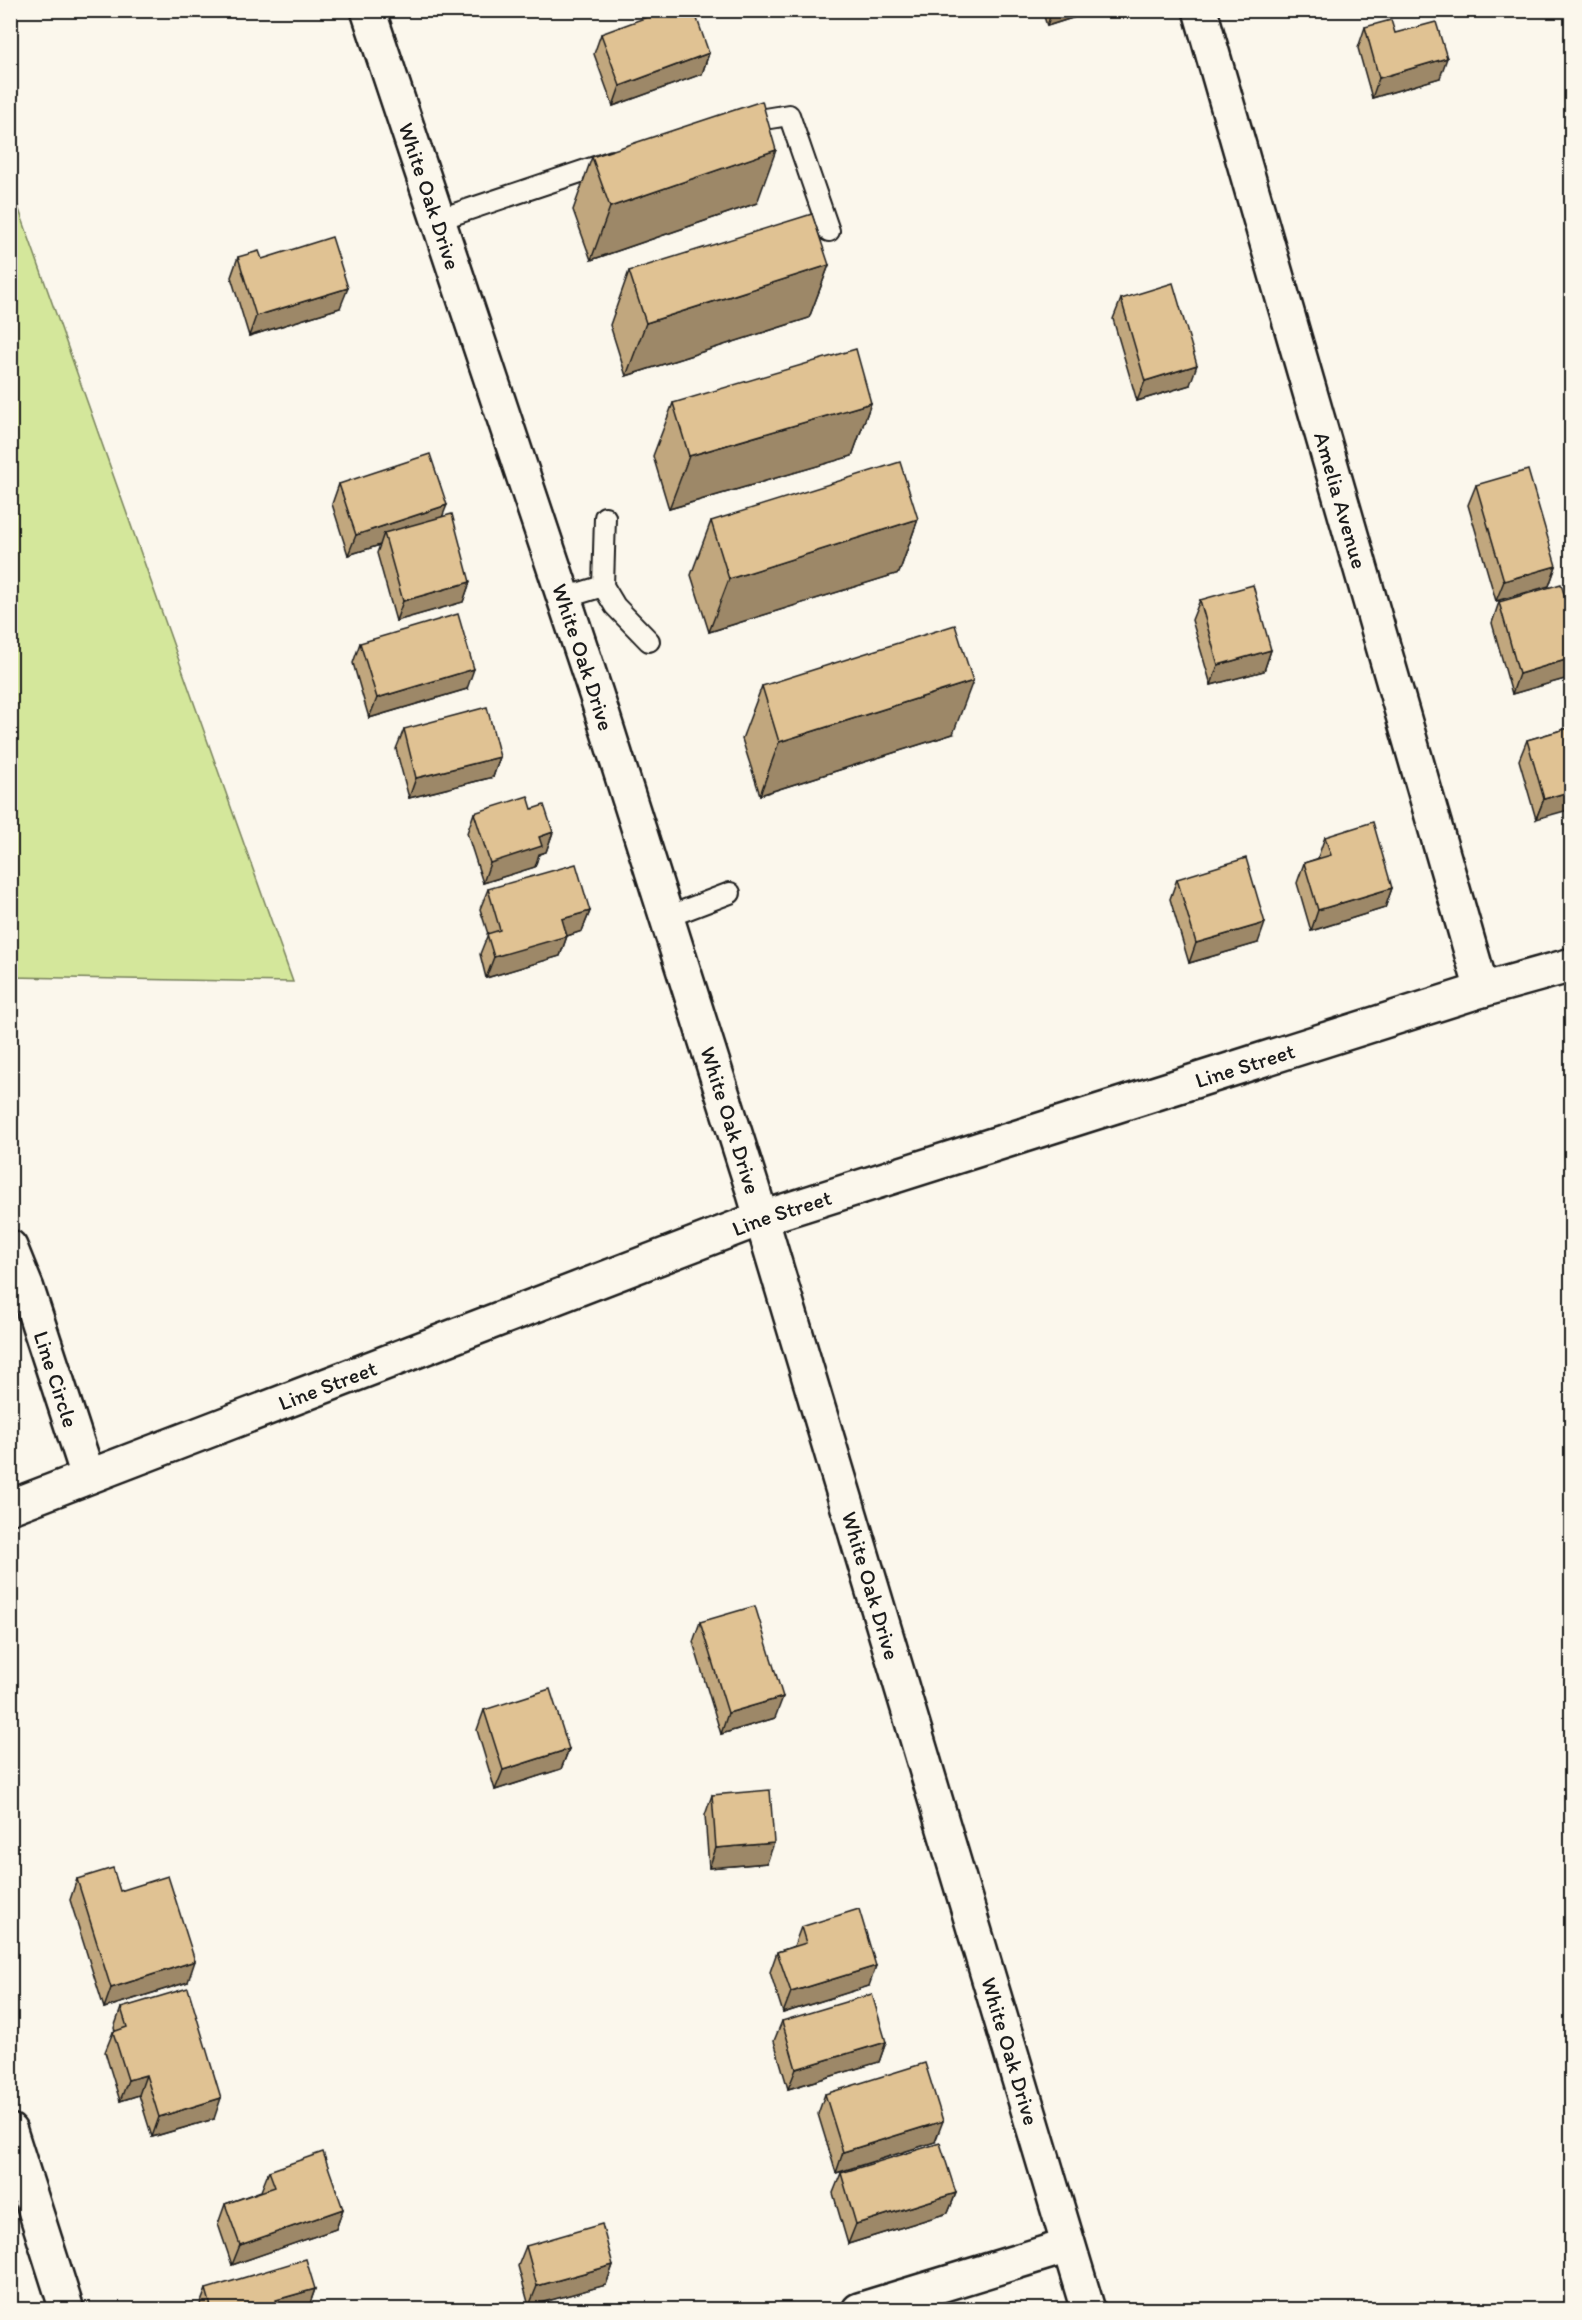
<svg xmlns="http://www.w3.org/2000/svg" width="1582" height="2320" font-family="Itim,sans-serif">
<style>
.green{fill:#d4e79b;stroke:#78825c;stroke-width:1.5}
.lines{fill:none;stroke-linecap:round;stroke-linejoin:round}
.service-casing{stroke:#1c1c1c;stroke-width:24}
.minor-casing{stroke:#1c1c1c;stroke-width:38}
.tertiary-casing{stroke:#1c1c1c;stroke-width:38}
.service{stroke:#fbf7ec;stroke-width:20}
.minor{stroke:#fbf7ec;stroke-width:33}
.tertiary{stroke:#fbf7ec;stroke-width:33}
.wall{fill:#c1a77e;stroke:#1c1c1c;stroke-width:1.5}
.shaded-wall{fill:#9d8867;stroke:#1c1c1c;stroke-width:1.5}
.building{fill:#e0c293;stroke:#1c1c1c;stroke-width:1.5}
.labels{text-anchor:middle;stroke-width:5;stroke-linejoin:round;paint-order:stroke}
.street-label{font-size:22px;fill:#1c1c1c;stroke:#fbf7ec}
</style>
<rect width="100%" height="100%" fill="#fbf7ec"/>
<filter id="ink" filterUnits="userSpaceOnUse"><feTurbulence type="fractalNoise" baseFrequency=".0167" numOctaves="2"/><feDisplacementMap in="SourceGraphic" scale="12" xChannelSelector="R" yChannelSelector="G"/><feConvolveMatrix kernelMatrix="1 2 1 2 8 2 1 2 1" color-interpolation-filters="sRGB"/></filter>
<g filter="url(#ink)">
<path class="green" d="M10,187H11L293,982L11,977Z"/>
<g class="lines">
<defs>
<g id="service">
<path d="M741,123L789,115L829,231"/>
<path d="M437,220L613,161"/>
<path d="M603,586L605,517"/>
<path d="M564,598L603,586L615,606L649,641"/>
<path d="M667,917L730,893"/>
</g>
<g id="minor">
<path id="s1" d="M368,10L596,694L752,1187L1088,2310"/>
<path id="s2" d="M1200,10L1482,990"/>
<path id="s3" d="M10,1247L27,1289L88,1476"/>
<path d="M10,2131L67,2310"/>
<path d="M859,2310L1068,2246"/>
</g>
<g id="tertiary">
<path id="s4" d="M10,1507L762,1218L1482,990L1572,965"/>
</g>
</defs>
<use href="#service" class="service-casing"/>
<use href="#minor" class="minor-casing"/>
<use href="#tertiary" class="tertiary-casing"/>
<use href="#service" class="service"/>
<use href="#minor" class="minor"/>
<use href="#tertiary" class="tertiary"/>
</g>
<g class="wall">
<path d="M1042,10H1097L1047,26Z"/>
<path d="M1365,27L1395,33L1440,78L1372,98L1358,48Z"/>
<path d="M601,34L709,53L702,74L613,106L594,54Z"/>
<path d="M592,157L757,203L591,260L573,210Z"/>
<path d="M238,257L262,259L340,308L249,336L231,277Z"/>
<path d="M829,265L809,318L626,376L610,325L629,271Z"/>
<path d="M1121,299L1190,385L1137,401L1113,319Z"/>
<path d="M673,403H871L852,456L669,509L653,456Z"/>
<path d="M339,484L443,516L470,582L463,602L396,621L377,553L380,545L348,555L332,504Z"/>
<path d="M1476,485L1556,566L1549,586L1496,601L1468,505Z"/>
<path d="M918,519L899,573L709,632L691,575L711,521Z"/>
<path d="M1200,600L1271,650L1264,671L1211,685L1192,620Z"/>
<path d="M1499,602L1572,620V677L1512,694L1492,623Z"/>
<path d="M360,643L467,689L369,718L353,663Z"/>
<path d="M762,686L953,734L760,795L742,739Z"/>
<path d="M1572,727L1536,819L1519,760L1527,740Z"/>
<path d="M404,729L500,757L493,777L409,798L396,749Z"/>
<path d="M532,809L553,832L546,852L539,854L535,867L483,883L467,833L474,813Z"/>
<path d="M1325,837L1392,888L1385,908L1311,931L1297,883L1304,863L1319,858L1318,857Z"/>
<path d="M1177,879L1258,943L1189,963L1170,899Z"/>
<path d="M488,889L590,911L582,931L567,936L560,956L486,978L480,954L488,934L480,909Z"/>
<path d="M700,1622L775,1718L721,1734L693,1642Z"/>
<path d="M484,1710L569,1749L561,1769L495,1790L477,1730Z"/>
<path d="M712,1795L767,1863L709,1868L705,1815Z"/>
<path d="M77,1879L120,1891L188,1982L104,2008L70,1900Z"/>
<path d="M801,1927L869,1986L783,2013L770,1972L777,1952L794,1946Z"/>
<path d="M121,2008L214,2119L152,2137L139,2095L120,2101L105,2052L113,2032L115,2031L114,2028Z"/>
<path d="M782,2021L886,2042L879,2062L788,2089L774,2041Z"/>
<path d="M825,2094L935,2142L836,2173L818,2114Z"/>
<path d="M269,2171L343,2209L336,2229L232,2265L218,2224L225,2204L261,2191Z"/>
<path d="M841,2173L956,2193L948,2213L848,2244L833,2193Z"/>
<path d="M526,2246L613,2265L606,2285L529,2306L518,2266Z"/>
<path d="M206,2289H315L308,2309L306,2310H198Z"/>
</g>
<g class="shaded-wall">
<path d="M1052,10H1097L1047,26Z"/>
<path d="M709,53L702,74L613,106L620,86Z"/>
<path d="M1447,58L1440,78L1372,98L1379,78Z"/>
<path d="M776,150L757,203L591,260L610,207Z"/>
<path d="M829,265L809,318L626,376L646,323Z"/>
<path d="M348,288L340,308L249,336L256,316Z"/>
<path d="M1197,365L1190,385L1137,401L1145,381Z"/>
<path d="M871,403L852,456L669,509L689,456Z"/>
<path d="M447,505L439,525L384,533L380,545L348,555L356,535Z"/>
<path d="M918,519L899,573L709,632L729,579Z"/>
<path d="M1556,566L1549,586L1496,601L1504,581Z"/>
<path d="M470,582L463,602L396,621L403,601Z"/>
<path d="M1271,650L1264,671L1211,685L1218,665Z"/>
<path d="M1572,658V677L1512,694L1519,674Z"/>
<path d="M474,669L467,689L369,718L377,698Z"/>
<path d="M973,681L953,734L760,795L779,742Z"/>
<path d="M500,757L493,777L409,798L416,778Z"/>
<path d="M1572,791V809L1536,819L1544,799Z"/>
<path d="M553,832L546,852L539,854L535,867L483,883L490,863L539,837Z"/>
<path d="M1392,888L1385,908L1311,931L1318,910Z"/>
<path d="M590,911L582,931L561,938L567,936L560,956L486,978L494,957L562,919Z"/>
<path d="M1265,923L1258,943L1189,963L1196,943Z"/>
<path d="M783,1697L775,1718L721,1734L728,1713Z"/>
<path d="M569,1749L561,1769L495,1790L503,1770Z"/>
<path d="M774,1843L767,1863L709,1868L716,1848Z"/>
<path d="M195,1961L188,1982L104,2008L111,1988Z"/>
<path d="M876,1966L869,1986L783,2013L791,1992Z"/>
<path d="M886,2042L879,2062L788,2089L796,2069Z"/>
<path d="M146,2075L139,2095L120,2101L128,2080Z"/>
<path d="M221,2098L214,2119L152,2137L159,2117Z"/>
<path d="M943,2121L935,2142L836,2173L843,2152Z"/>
<path d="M956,2193L948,2213L848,2244L856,2224Z"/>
<path d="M343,2209L336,2229L232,2265L240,2245Z"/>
<path d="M613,2265L606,2285L529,2306L537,2286Z"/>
<path d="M315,2289L308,2309L273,2310L276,2300Z"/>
</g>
<g class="building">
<path d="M666,10H694L709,53L620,86L601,34Z"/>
<path d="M1391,20L1395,33L1436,22L1447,58L1379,78L1365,27Z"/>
<path d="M762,101L776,150L610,207L592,157Z"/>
<path d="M812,214L829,265L646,323L629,271Z"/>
<path d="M332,237L348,288L256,316L238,257L259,251L262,259Z"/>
<path d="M1173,283L1197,365L1145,381L1121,299Z"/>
<path d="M856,349L871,403L689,456L673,403Z"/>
<path d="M430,454L447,505L356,535L339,484Z"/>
<path d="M900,462L918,519L729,579L711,521Z"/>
<path d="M1528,470L1556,566L1504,581L1476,485Z"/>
<path d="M452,514L470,582L403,601L384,533Z"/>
<path d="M1561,584L1572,620V658L1519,674L1499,602Z"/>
<path d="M1253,585L1271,650L1218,665L1200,600Z"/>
<path d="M458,614L474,669L377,698L360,643Z"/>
<path d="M955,625L973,681L779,742L762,686Z"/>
<path d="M487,707L500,757L416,778L404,729Z"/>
<path d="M1572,727V791L1544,799L1527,740Z"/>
<path d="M528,796L532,809L544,805L553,832L539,837L542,846L490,863L474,813Z"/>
<path d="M1373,822L1392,888L1318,910L1304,863L1331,855L1325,837Z"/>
<path d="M1246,858L1265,923L1196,943L1177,879Z"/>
<path d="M576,864L590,911L562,919L567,936L494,957L487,934L500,930L488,889Z"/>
<path d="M755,1606L783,1697L728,1713L700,1622Z"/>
<path d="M550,1689L569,1749L503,1770L484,1710Z"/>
<path d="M770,1790L774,1843L716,1848L712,1795Z"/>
<path d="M113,1868L120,1891L168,1876L195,1961L111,1988L77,1879Z"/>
<path d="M859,1909L876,1966L791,1992L777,1952L806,1943L801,1927Z"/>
<path d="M188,1988L221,2098L159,2117L146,2075L128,2080L113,2032L127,2027L121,2008Z"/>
<path d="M872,1994L886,2042L796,2069L782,2021Z"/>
<path d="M925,2063L943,2121L843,2152L825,2094Z"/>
<path d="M940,2143L956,2193L856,2224L841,2173Z"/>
<path d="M323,2152L343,2209L240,2245L225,2204L275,2187L269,2171Z"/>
<path d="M602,2224L613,2265L537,2286L526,2246Z"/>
<path d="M306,2259L315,2289L276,2300L279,2310H212L206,2289Z"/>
</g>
</g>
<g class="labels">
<g class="street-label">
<text dy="8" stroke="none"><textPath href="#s1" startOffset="196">White Oak Drive</textPath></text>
<text dy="8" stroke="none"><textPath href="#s2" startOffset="510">Amelia Avenue</textPath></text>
<text dy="8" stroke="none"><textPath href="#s1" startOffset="682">White Oak Drive</textPath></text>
<text dy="8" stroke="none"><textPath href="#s4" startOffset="1312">Line Street</textPath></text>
<text dy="8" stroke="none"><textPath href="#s1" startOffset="1168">White Oak Drive</textPath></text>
<text dy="8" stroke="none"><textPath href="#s4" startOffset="826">Line Street</textPath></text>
<text dy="8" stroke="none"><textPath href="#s3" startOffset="140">Line Circle</textPath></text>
<text dy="8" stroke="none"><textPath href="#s4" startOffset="340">Line Street</textPath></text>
<text dy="8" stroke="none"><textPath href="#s1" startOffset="1654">White Oak Drive</textPath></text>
<text dy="8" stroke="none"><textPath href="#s1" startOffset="2140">White Oak Drive</textPath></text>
</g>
</g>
<rect width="1582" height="2320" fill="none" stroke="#fbf7ec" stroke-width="36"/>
<rect x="18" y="18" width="1546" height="2284" fill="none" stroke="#1c1c1c" stroke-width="2" filter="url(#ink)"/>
</svg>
